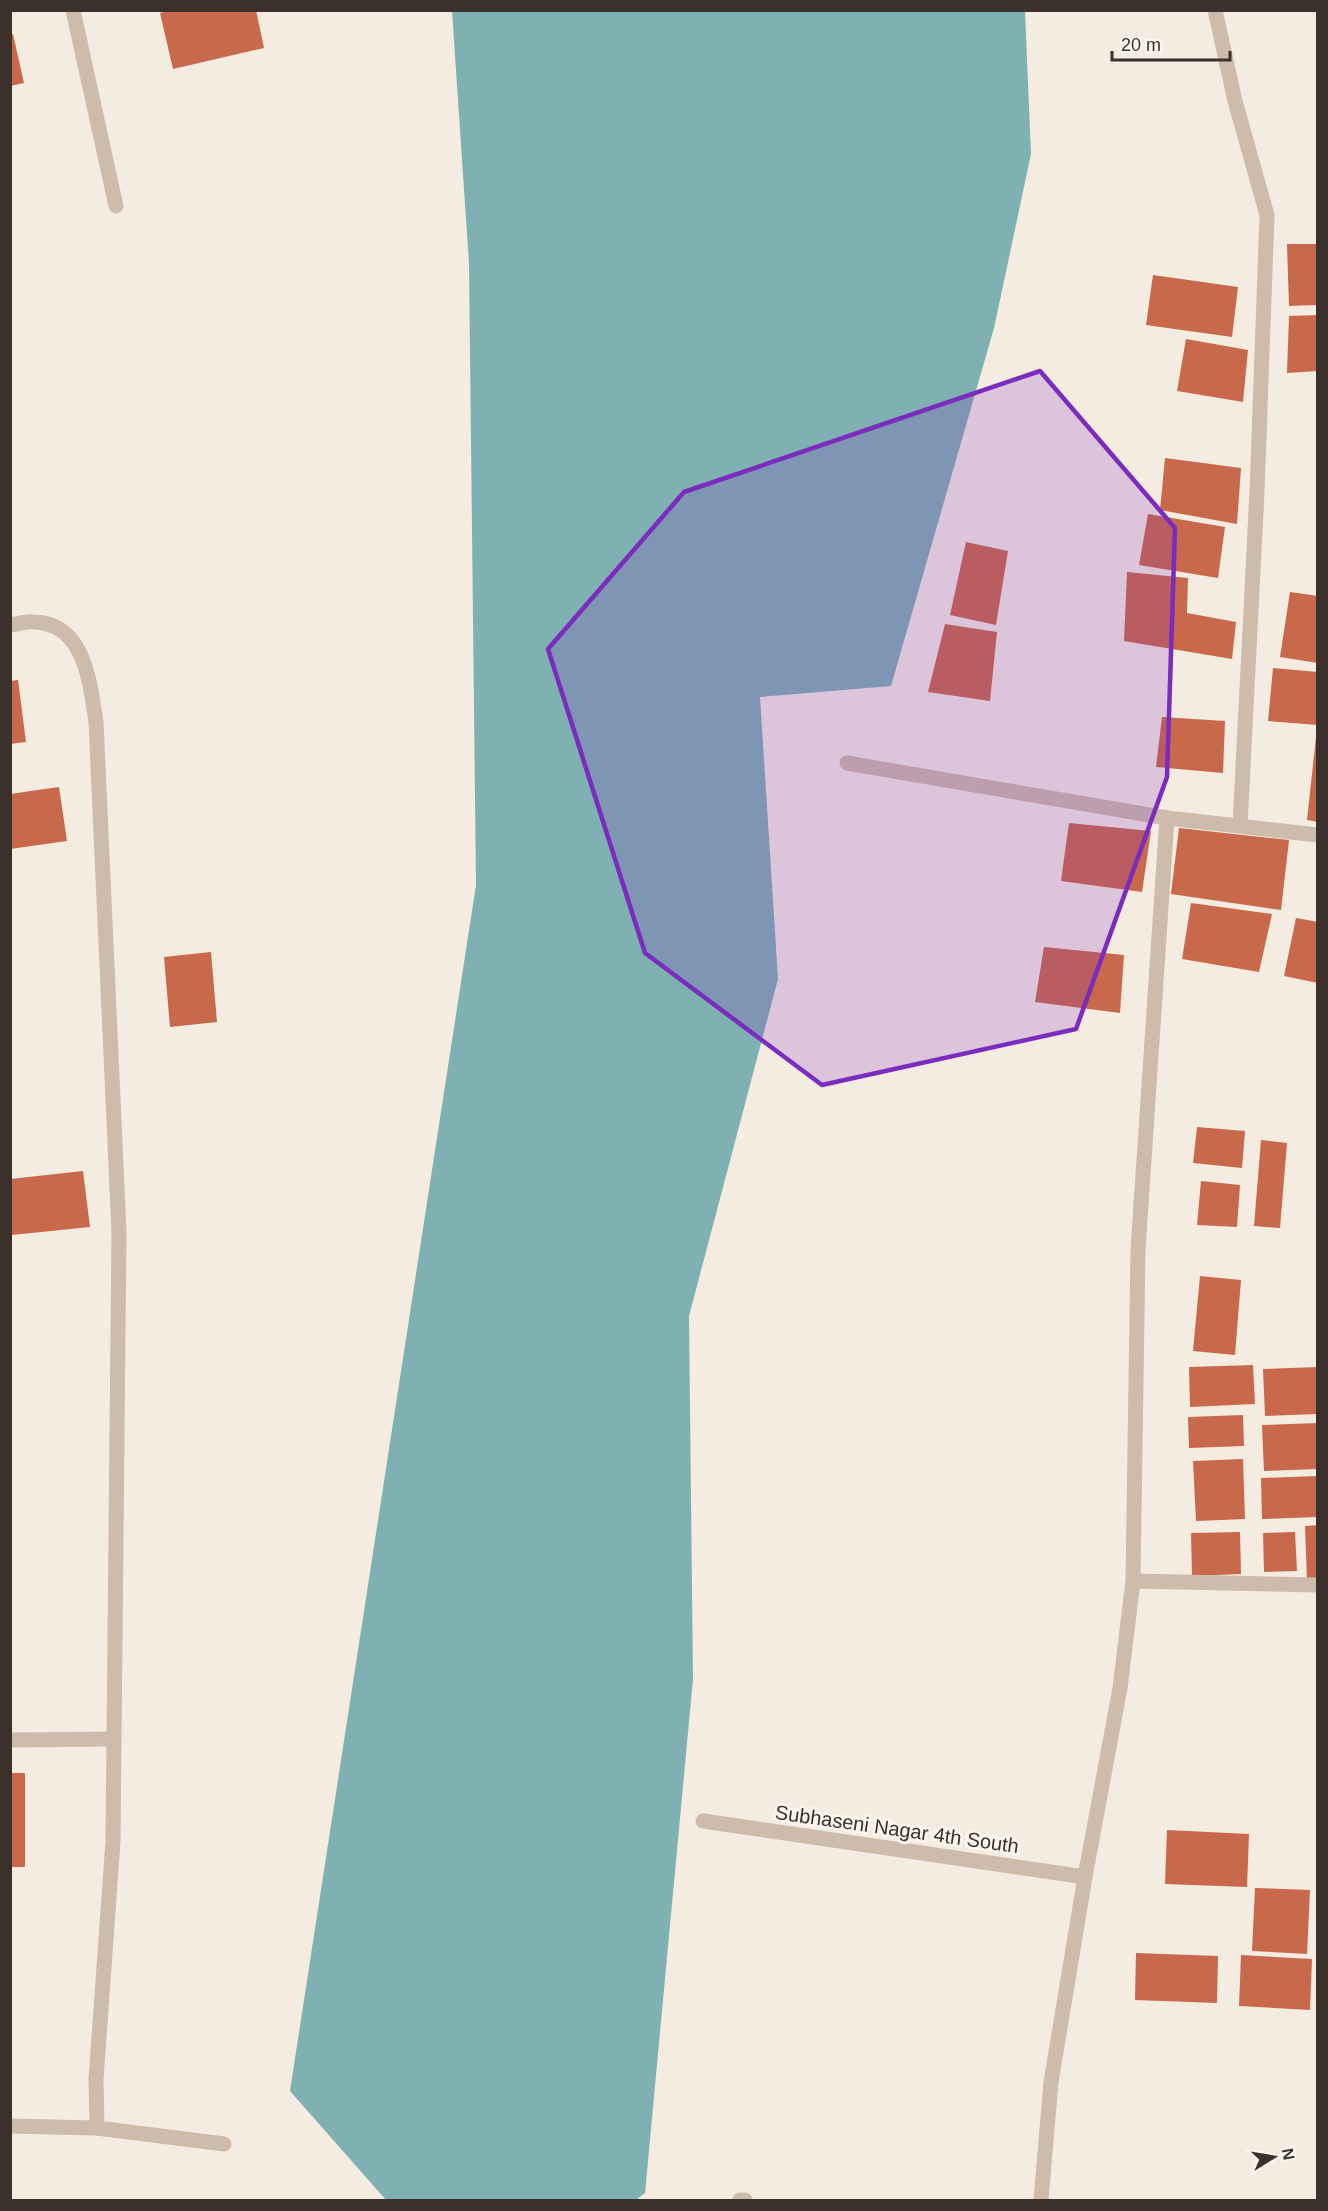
<svg xmlns="http://www.w3.org/2000/svg" width="1328" height="2211" font-family="Arial,sans-serif">
<style>
.water{fill:#7fb0b2}
.building{fill:#c8694b}
.lines{fill:none;stroke-linecap:round;stroke-linejoin:round}
.street{stroke:#cdbbac;stroke-width:15}
.marked{fill:#7b2cbf;fill-opacity:0.2;stroke:#7b2cbf;stroke-width:4.5;stroke-linejoin:round}
.labels{text-anchor:middle;stroke-width:6;stroke-linejoin:round;paint-order:stroke}
.street-label{font-size:20px;fill:#3b302b;stroke:#fbf5ee}
</style>
<rect width="100%" height="100%" fill="#f4ebe1"/>
<path class="water" d="M452,11H1025L1031,154L994,328L891,686L760,697L778,979L689,1316L693,1679L645,2193L636,2200H386L290,2091L476,885L469,263Z"/>
<g class="building">
<path d="M171,10H256L264,48L173,69L160,13Z"/>
<path d="M13,34L24,83L10,86V35Z"/>
<path d="M1287,244H1318V305L1289,306Z"/>
<path d="M1153,275L1238,287L1232,337L1146,325Z"/>
<path d="M1318,315V371L1287,373L1289,316Z"/>
<path d="M1186,339L1248,350L1243,402L1177,391Z"/>
<path d="M1165,458L1241,468L1237,524L1160,510Z"/>
<path d="M1148,514L1225,527L1218,578L1139,565Z"/>
<path d="M966,542L1008,551L996,625L950,615Z"/>
<path d="M1127,572L1188,578L1187,613L1236,622L1232,659L1124,641Z"/>
<path d="M1290,592L1318,596V663L1280,657Z"/>
<path d="M945,624L997,632L990,701L928,692Z"/>
<path d="M1273,668L1318,672V725L1268,721Z"/>
<path d="M18,680L26,742L10,744V681Z"/>
<path d="M1162,717L1225,721L1223,773L1156,767Z"/>
<path d="M1316,737H1318V822L1307,820Z"/>
<path d="M59,787L67,841L10,849V794Z"/>
<path d="M1069,823L1151,831L1142,892L1061,881Z"/>
<path d="M1179,828L1289,840L1281,910L1171,894Z"/>
<path d="M1191,903L1272,914L1259,972L1182,959Z"/>
<path d="M1296,918L1318,922V983L1284,976Z"/>
<path d="M1044,947L1124,955L1120,1013L1035,1002Z"/>
<path d="M211,952L217,1022L170,1027L164,957Z"/>
<path d="M1197,1127L1245,1131L1242,1168L1193,1163Z"/>
<path d="M1261,1140L1287,1143L1280,1228L1254,1226Z"/>
<path d="M83,1171L90,1227L12,1235L10,1179Z"/>
<path d="M1201,1181L1240,1185L1237,1227L1197,1225Z"/>
<path d="M1200,1276L1241,1280L1235,1355L1193,1351Z"/>
<path d="M1253,1365L1255,1404L1190,1407L1189,1367Z"/>
<path d="M1318,1367V1414L1265,1416L1263,1369Z"/>
<path d="M1243,1415L1244,1446L1189,1448L1188,1417Z"/>
<path d="M1318,1423V1469L1264,1471L1262,1425Z"/>
<path d="M1243,1459L1245,1519L1196,1521L1193,1461Z"/>
<path d="M1318,1476V1517L1262,1519L1261,1478Z"/>
<path d="M1318,1525V1581H1307L1305,1526Z"/>
<path d="M1240,1532L1241,1574L1192,1576L1191,1533Z"/>
<path d="M1295,1532L1297,1571L1264,1572L1263,1533Z"/>
<rect x="10" y="1773" width="15" height="94"/>
<path d="M1167,1830L1249,1834L1247,1887L1165,1884Z"/>
<path d="M1255,1888L1310,1890L1307,1954L1252,1951Z"/>
<path d="M1136,1953L1218,1956L1217,2003L1135,2000Z"/>
<path d="M1241,1955L1312,1959L1310,2010L1239,2006Z"/>
</g>
<g class="lines">
<g class="street">
<path d="M73,10L116,206"/>
<path d="M1215,10L1235,101L1267,215L1257,492L1240,826"/>
<path d="M10,625C18,624 26,621 34,622C85,623 90,683 96,722L119,1232L113,1841L96,2079L97,2128"/>
<path d="M847,763L1167,818"/>
<path d="M1133,1581L1318,1585"/>
<path d="M10,1740L113,1739"/>
<path d="M703,1821L1085,1877"/>
<path d="M10,2126L97,2128L224,2144"/>
<path d="M740,2200H745"/>
<path d="M1041,2200L1051,2082L1085,1877L1120,1688L1133,1581L1138,1249L1167,818L1318,835"/>
</g>
</g>
<path class="marked" d="M1040,371L1175,528L1167,777L1076,1029L822,1085L645,953L548,649L684,492Z"/>
<g class="labels">
<g class="street-label">
<text transform="translate(897 1829) rotate(8)" y="7">Subhaseni Nagar 4th South</text>
</g>
</g>
<rect width="1328" height="2211" fill="none" stroke="#3b302b" stroke-width="24"/>
<g transform="translate(1274 2157) rotate(79)" stroke="#fbf5ee" stroke-width="4.5" paint-order="stroke">
<path d="M0-4.5L10 22L0 15L-10 22Z" fill="#3b302b"/>
<text y="-9" font-size="16" font-weight="bold" text-anchor="middle" fill="#3b302b">N</text>
</g>
<path d="M1112 51v9h118v-9" fill="none" stroke="#3b302b" stroke-width="3"/>
<text x="1121" y="51" font-size="18" fill="#3b302b" stroke="#fbf5ee" stroke-width="4.5" paint-order="stroke">20 m</text>
</svg>
